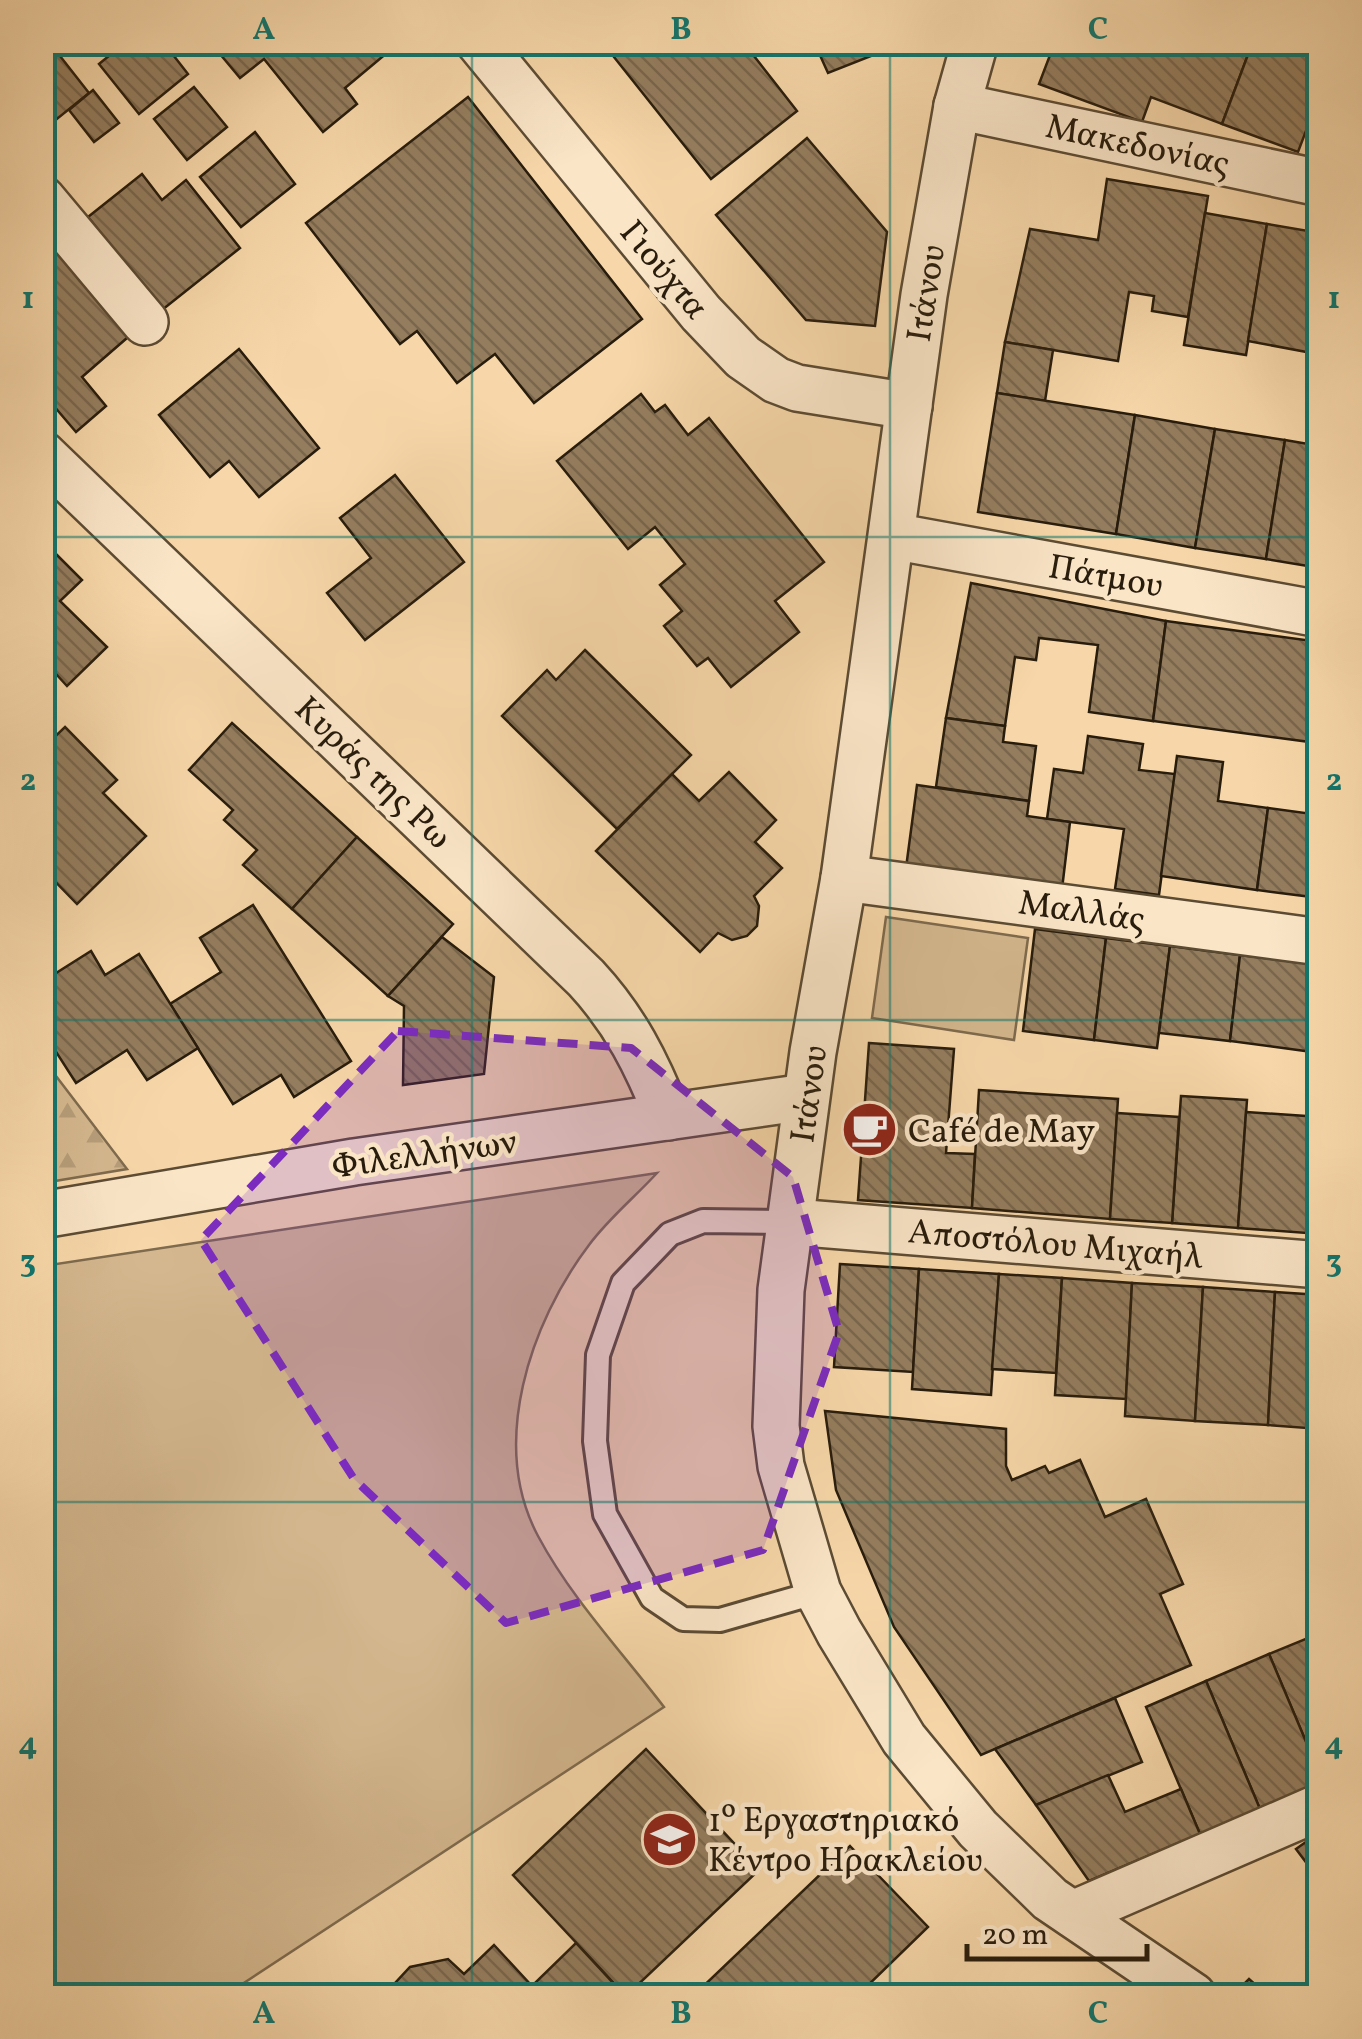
<svg xmlns="http://www.w3.org/2000/svg" width="1362" height="2039" font-family="Vollkorn,serif">
<style>
.grass{fill:#d4b78e;stroke:#7e6a4d;stroke-width:2.5}
.forest{fill:url(#forest-firs);stroke:#7e6a4d;stroke-width:2.5}
.building{fill:url(#building-back-hatch);stroke:#281c0c;stroke-width:2.5}
.lines{fill:none;stroke-linecap:round;stroke-linejoin:round}
.service-casing{stroke:#5c4b33;stroke-width:28}
.minor-casing{stroke:#5c4b33;stroke-width:50}
.service{stroke:#fae5c7;stroke-width:22}
.minor{stroke:#fae5c7;stroke-width:45}
.marked{fill:#7b2cbf;fill-opacity:0.2;stroke:#7b2cbf;stroke-width:8;stroke-dasharray:20 12;stroke-linejoin:round}
.grid{fill:none;stroke:#0f766e;stroke-width:2.5;stroke-opacity:0.55}
.labels{text-anchor:middle;stroke-width:9;stroke-linejoin:round;paint-order:stroke}
.street-label{font-size:35px;fill:#281c0c;stroke:#fae5c7}
.poi-label{font-size:35px;fill:#281c0c;stroke:#fae5c7;text-anchor:start}
.neatline{fill:none;stroke:#0f766e;stroke-width:4}
.grid-label{font-size:32px;text-anchor:middle;font-weight:bold;fill:#0f766e}
</style>
<defs>
<pattern id="forest-firs" width="22" height="20" patternUnits="userSpaceOnUse" patternTransform="scale(2.5)"><rect width="22" height="20" fill="#d4b78e"/><path d="M5 1l3.5 6h-7zM16 11l3.5 6h-7z" fill="#b69d79"/></pattern>
<pattern id="building-back-hatch" width="6" height="6" patternUnits="userSpaceOnUse" patternTransform="scale(2.5)"><rect width="6" height="6" fill="#947d5e"/><path d="M-1 5l2 2M0 0l6 6M5-1l2 2" fill="none" stroke="#79664c"/></pattern>
</defs>
<rect width="100%" height="100%" fill="#f7d7a9"/>
<filter id="stains"><feTurbulence type="fractalNoise" baseFrequency=".002" numOctaves="4"/><feColorMatrix values="0 0 0 0 .2 0 0 0 0 .09 0 0 0 0 .02 0 0 0 .5 -.17"/></filter>
<radialGradient id="worn" r=".72"><stop offset=".6" stop-color="#630" stop-opacity="0"/><stop offset="1" stop-color="#630" stop-opacity=".3"/></radialGradient>
<g class="grass">
<path d="M886,917L1028,938L1014,1040L872,1018Z"/>
<path d="M657,1173C635,1197 608,1219 589,1245C530,1323 489,1444 538,1536C571,1598 622,1652 664,1707L224,1996H43V1266Z"/>
</g>
<path class="forest" d="M42,1059H43L127,1169L43,1183Z"/>
<g class="building">
<path d="M42,42H49L89,93L42,131Z"/>
<path d="M126,42H163L188,74L139,114L99,64Z"/>
<path d="M210,42H400L345,88L357,104L323,132L264,59L240,78Z"/>
<path d="M612,42H743L797,111L711,179L606,47Z"/>
<path d="M814,42H888L886,50L828,73Z"/>
<path d="M1055,42H1249L1252,44L1222,124L1151,97L1142,122L1039,84Z"/>
<path d="M1249,42H1320V94L1298,152L1222,124L1252,44Z"/>
<path d="M194,87L227,127L187,160L154,119Z"/>
<path d="M93,90L119,123L94,142L69,110Z"/>
<path d="M468,97L642,319L534,403L495,354L457,383L417,331L400,344L306,223Z"/>
<path d="M255,132L295,184L241,227L200,177Z"/>
<path d="M807,138L887,232L875,326L806,320L716,215Z"/>
<path d="M142,174L162,200L186,180L240,248L162,310L88,217Z"/>
<path d="M1107,179L1208,196L1188,317L1152,311L1154,296L1129,292L1118,361L1005,342L1030,229L1098,240Z"/>
<path d="M1205,213L1267,224L1246,355L1184,345Z"/>
<path d="M42,223L135,331L82,377L106,406L76,432L42,392Z"/>
<path d="M1267,224L1320,233L1317,354L1248,341Z"/>
<path d="M1005,342L1053,350L1045,401L997,393Z"/>
<path d="M239,349L319,448L259,497L229,461L210,477L159,415Z"/>
<path d="M997,393L1135,415L1116,534L978,512Z"/>
<path d="M641,394L655,412L665,405L688,435L709,418L824,562L775,601L799,632L731,687L708,658L697,666L664,626L682,611L660,585L685,564L655,527L628,549L557,461Z"/>
<path d="M1135,415L1215,429L1195,548L1116,534Z"/>
<path d="M1215,429L1285,440L1266,559L1195,548Z"/>
<path d="M1285,440L1320,446V568L1266,559Z"/>
<path d="M395,475L464,562L365,640L327,593L371,558L340,518Z"/>
<path d="M42,540L82,580L60,601L107,647L67,686L56,674L42,687Z"/>
<path d="M971,583L1166,621L1153,721L1089,712L1098,645L1039,638L1036,660L1015,657L1005,726L946,718Z"/>
<path d="M1166,621L1320,642V672L1310,742L1153,721Z"/>
<path d="M585,650L691,755L617,829L502,716L547,670L556,680Z"/>
<path d="M1320,672V755L1309,753Z"/>
<path d="M946,718L1005,726L1003,742L1036,746L1029,801L936,787Z"/>
<path d="M232,723L357,837L292,909L243,865L257,850L224,820L233,810L189,770Z"/>
<path d="M65,727L117,780L103,793L146,836L77,904L42,868V749Z"/>
<path d="M1088,736L1143,744L1139,770L1175,774L1159,895L1115,889L1124,829L1047,819L1054,769L1083,773Z"/>
<path d="M1177,756L1223,762L1218,801L1268,808L1257,890L1161,876Z"/>
<path d="M729,772L776,820L755,842L782,868L754,896L759,906L757,926L747,936L732,940L718,933L700,952L596,851L672,774L699,801Z"/>
<path d="M917,785L1029,801L1027,816L1070,822L1062,889L906,868Z"/>
<path d="M1268,808L1320,815V898L1257,890Z"/>
<path d="M357,837L453,924L388,996L292,909Z"/>
<path d="M253,905L351,1061L294,1097L281,1075L233,1104L170,1004L221,972L200,938Z"/>
<path d="M1035,929L1106,938L1094,1040L1023,1031Z"/>
<path d="M442,937L494,977L484,1074L403,1085L404,1006L388,996Z"/>
<path d="M1106,938L1170,946L1157,1048L1094,1040Z"/>
<path d="M1170,946L1240,955L1230,1041L1159,1033Z"/>
<path d="M91,951L105,975L139,954L198,1048L147,1080L127,1050L76,1083L42,1030V982Z"/>
<path d="M1240,955L1320,965V1053L1230,1041Z"/>
<path d="M869,1043L954,1049L946,1153L975,1154L972,1208L858,1200Z"/>
<path d="M979,1090L1118,1099L1110,1219L972,1208Z"/>
<path d="M1181,1096L1247,1100L1238,1228L1172,1223Z"/>
<path d="M1246,1112L1320,1117V1234L1238,1228Z"/>
<path d="M1117,1113L1179,1117L1172,1223L1110,1219Z"/>
<path d="M840,1264L919,1269L913,1372L834,1367Z"/>
<path d="M919,1269L999,1274L991,1395L912,1389Z"/>
<path d="M999,1274L1062,1278L1056,1373L992,1369Z"/>
<path d="M1062,1278L1132,1283L1126,1399L1055,1395Z"/>
<path d="M1132,1283L1203,1287L1195,1421L1125,1416Z"/>
<path d="M1203,1287L1275,1292L1268,1425L1195,1421Z"/>
<path d="M1275,1292L1320,1295V1429L1268,1425Z"/>
<path d="M825,1411L1006,1429V1466L1012,1480L1045,1466L1049,1473L1080,1460L1105,1517L1146,1499L1183,1584L1160,1594L1191,1665L981,1755L894,1627L836,1490Z"/>
<path d="M1320,1633V1775L1269,1654Z"/>
<path d="M1269,1654L1320,1775V1784L1260,1809L1206,1681Z"/>
<path d="M1206,1681L1260,1809L1200,1834L1146,1707Z"/>
<path d="M1115,1698L1142,1762L1036,1805L995,1749Z"/>
<path d="M646,1749L759,1870L626,1996L513,1875Z"/>
<path d="M1108,1775L1125,1812L1181,1789L1200,1834L1089,1881L1036,1805Z"/>
<path d="M1320,1832V1881L1296,1849Z"/>
<path d="M850,1846L928,1927L857,1996H693Z"/>
<path d="M576,1943L613,1983L599,1996H383L410,1967L448,1959L464,1974L494,1945L532,1986Z"/>
<path d="M1249,1979L1268,1996H1232Z"/>
</g>
<g class="lines">
<defs>
<path id="service" d="M793,1222L703,1221L670,1234L623,1283L598,1355L595,1441L605,1514L652,1598L683,1619L720,1620L818,1592"/>
<g id="minor">
<path d="M479,42L701,313L743,357L776,380L797,388L909,406"/>
<path d="M975,42L957,106L924,295L844,878L813,1052L781,1290L776,1426L781,1466L818,1592L839,1632L904,1739L978,1829L1050,1899L1193,1996"/>
<path d="M957,106L1320,183"/>
<path d="M42,199L145,322"/>
<path d="M42,454L586,978C625,1020 647,1064 668,1117"/>
<path d="M892,536L1320,614"/>
<path d="M844,878L1320,942"/>
<path d="M42,1215L354,1162L806,1097"/>
<path d="M793,1222L1320,1265"/>
<path d="M1073,1914L1320,1807"/>
</g>
</defs>
<use href="#service" class="service-casing"/>
<use href="#minor" class="minor-casing"/>
<use href="#service" class="service"/>
<use href="#minor" class="minor"/>
</g>
<path class="marked" d="M398,1031L631,1048L793,1177L839,1332L763,1550L506,1623L354,1479L201,1240Z"/>
<path class="grid" d="M472,42V1996M890,42V1996M42,537H1320M42,1020H1320M42,1502H1320"/>
<defs>
<symbol id="cafe-disc" viewBox="-11 -11 22 22"><circle r="9.5" fill="#8f2418" stroke="#fae5c7"/><path d="M-5.5-4.5H6V0H3Q3 3.5 0 3.5H-2.5Q-5.5 3.5-5.5 0ZM3-3.2v2h1.7v-2ZM-6 4.5H4V6H-6Z" fill="#fff"/></symbol>
<symbol id="school-disc" viewBox="-11 -11 22 22"><circle r="9.5" fill="#8f2418" stroke="#fae5c7"/><path d="M0-5L7-2L0 1L-7-2ZM-4 1L0 2.5L4 1V4Q0 6-4 4Z" fill="#fff"/></symbol>
</defs>
<g fill-rule="evenodd">
<use href="#cafe-disc" x="838" y="1098" width="63" height="63"/>
<use href="#school-disc" x="638" y="1808" width="63" height="63"/>
</g>
<g class="labels">
<g class="street-label">
<text transform="translate(1138 144) rotate(12)" y="12">Μακεδονίας</text>
<text transform="translate(665 269) rotate(50)" y="12">Γιούχτα</text>
<text transform="translate(925 293) rotate(-81)" y="12">Ιτάνου</text>
<text transform="translate(1106 575) rotate(10)" y="12">Πάτμου</text>
<text transform="translate(374 772) rotate(44)" y="12">Κυράς της Ρω</text>
<text transform="translate(1082 910) rotate(8)" y="12">Μαλλάς</text>
<text transform="translate(808 1094) rotate(-82)" y="12">Ιτάνου</text>
<text transform="translate(424 1153) rotate(-8)" y="12">Φιλελλήνων</text>
<text transform="translate(1056 1243) rotate(5)" y="12">Αποστόλου Μιχαήλ</text>
</g>
<g class="poi-label">
<text x="908" y="1142">Café de May</text>
<text x="708" y="1831">1⁰ Εργαστηριακό<tspan x="708" dy="40">Κέντρο Ηρακλείου</tspan></text>
</g>
</g>
<rect width="1362" height="2039" fill="none" stroke="#f7d7a9" stroke-width="110"/>
<path d="M967 1944v15h180v-15" fill="none" stroke="#281c0c" stroke-width="5"/>
<text x="982" y="1944" font-size="30" fill="#281c0c" stroke="#fae5c7" stroke-width="8" paint-order="stroke">20 m</text>
<rect x="55" y="55" width="1252" height="1929" class="neatline"/>
<g class="grid-label">
<text x="264" y="39">A</text>
<text x="681" y="39">B</text>
<text x="1098" y="39">C</text>
<text x="28" y="308">1</text>
<text x="1334" y="308">1</text>
<text x="28" y="790">2</text>
<text x="1334" y="790">2</text>
<text x="28" y="1272">3</text>
<text x="1334" y="1272">3</text>
<text x="28" y="1754">4</text>
<text x="1334" y="1754">4</text>
<text x="264" y="2023">A</text>
<text x="681" y="2023">B</text>
<text x="1098" y="2023">C</text>
</g>
<rect width="100%" height="100%" filter="url(#stains)"/>
<rect width="100%" height="100%" fill="url(#worn)"/>
</svg>
